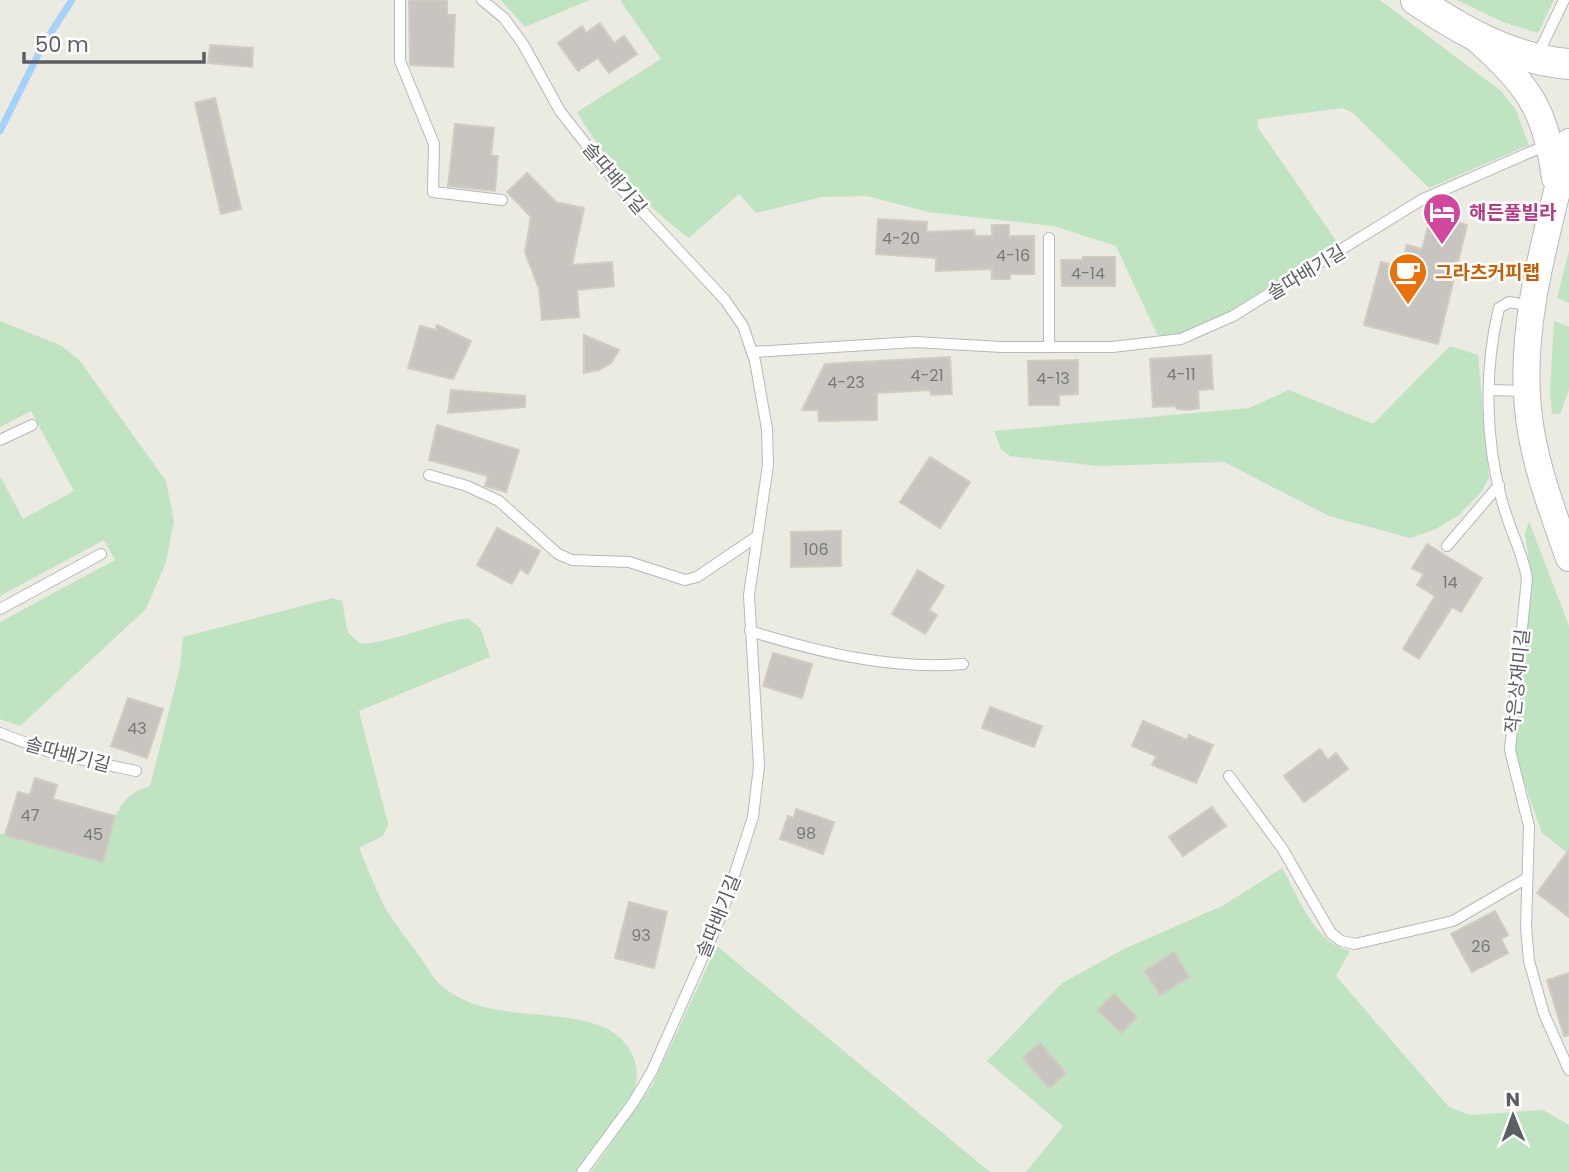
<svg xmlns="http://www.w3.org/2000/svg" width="1569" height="1172" font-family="Poppins,'Noto Sans KR',sans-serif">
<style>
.green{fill:#c0e3c2}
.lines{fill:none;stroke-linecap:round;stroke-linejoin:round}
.stream{stroke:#a6d2f9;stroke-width:7}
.building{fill:#c8c5c0;stroke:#d1ccc1;stroke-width:2}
.service-casing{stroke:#b5b8bc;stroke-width:12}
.tertiary-casing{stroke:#b5b8bc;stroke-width:28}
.secondary-casing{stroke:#b6b9be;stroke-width:32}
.service{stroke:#fff;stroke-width:10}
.tertiary{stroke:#fff;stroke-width:26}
.secondary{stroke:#fff;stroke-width:30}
.labels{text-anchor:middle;stroke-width:5;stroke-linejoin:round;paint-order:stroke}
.number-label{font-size:16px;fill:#76787a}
.street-label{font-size:19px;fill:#5b5e62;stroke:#fff}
.hotel-label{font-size:19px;font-weight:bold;fill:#b23c85;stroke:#fff;text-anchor:start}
.food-label{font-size:19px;font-weight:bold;fill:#c56008;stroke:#fff;text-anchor:start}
</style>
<rect width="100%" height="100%" fill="#ecebe2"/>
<g class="green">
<path d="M501,0H590L525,27Z"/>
<path d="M620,0H1380L1501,91L1516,110L1529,145L1429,188L1353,113L1343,108L1258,119L1257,126L1339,245C1307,265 1200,340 1168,338C1164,338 1161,335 1157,334L1116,246L1054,226L928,212L867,196L822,197L756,213L739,194L689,238C643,205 606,161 577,112L661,59Z"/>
<path d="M1457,0H1554L1538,33L1503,22Z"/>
<path d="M1569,251V303L1557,298Z"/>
<path d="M0,321L62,346L80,361L166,481L174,520L166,562L146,609L20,726L0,719V622L115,560L104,540L0,596V476L23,519L74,491L31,411L0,427Z"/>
<path d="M1554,321L1569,327V390L1560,414H1552L1550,391Z"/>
<path d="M1450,346L1478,355L1489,478L1481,492L1459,515L1436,529L1410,538L1329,516L1224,462L1099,466L1010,456L1001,449L994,431L1249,408L1289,390L1373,424Z"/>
<path d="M1529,521L1569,626V854L1542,833L1518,765L1515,745L1532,584L1525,534Z"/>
<path d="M332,598L342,601L348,633L361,644C398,641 431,624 468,618L481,629L490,657L359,711L388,824L383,836L359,848C368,868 376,891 387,911C397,927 410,943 421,958C427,967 433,978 440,984C482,1023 548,1007 598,1025C628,1035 647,1067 631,1095L577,1172H0V833L103,862C112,830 113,796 150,786L180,667L183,637Z"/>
<path d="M1282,868C1299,898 1314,943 1350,951L1336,976L1449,1107L1470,1115L1543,1110L1569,1125V1172H1026L1063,1126L987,1061L1062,983L1124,949L1224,905Z"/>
<path d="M717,946L990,1172H591L653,1084Z"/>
</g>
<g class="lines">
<path class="stream" d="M0,131L43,45L72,0"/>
</g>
<g class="building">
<path d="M409,0H447V15H455L453,67L410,65Z"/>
<path d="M600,23L614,43L624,36L637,54L609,73L598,58L578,71L558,43L582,26L586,33Z"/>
<path d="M210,45L253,48L252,67L208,63Z"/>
<path d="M215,98L241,209L221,214L195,103Z"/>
<path d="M455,124L494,128L491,156H498L495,191L448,186Z"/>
<path d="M527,173L556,202L584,208L572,265L612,262L614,286L577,290L579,317L542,320L539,289L525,252L531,217L507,192Z"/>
<path d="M1431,215L1467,225L1438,344L1364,325L1381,262L1401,267L1407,245L1422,249Z"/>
<path d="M878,219L927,222L926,232L974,230L975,236H992V225H1009V236H1034V274H1010V279H992V269L936,271V258L876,254Z"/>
<path d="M1083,257H1115V286H1062L1061,260H1083Z"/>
<path d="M437,325L471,341L453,379L408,368L420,326L436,330Z"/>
<path d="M584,335L619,350L611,363L599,370L584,373Z"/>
<path d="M1211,355L1213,389L1198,390L1199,408L1190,410L1177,409L1175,406L1153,407L1150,359Z"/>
<path d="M950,357L952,394L931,395L930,390L877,393V420L819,421L818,410H802L825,364Z"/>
<path d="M1078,360V394L1059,395V405H1029L1028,361Z"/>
<path d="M451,390L525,396V407L448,413Z"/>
<path d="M437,425L519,450L506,492L485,486L488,476L429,460Z"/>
<path d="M930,457L970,482L940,528L900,502Z"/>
<path d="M497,528L540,551L528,574L520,569L512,584L477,565Z"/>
<path d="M841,531V566L791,567V532Z"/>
<path d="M1427,544L1482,578L1461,612L1452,607L1419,659L1403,649L1435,596L1417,585L1424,574L1412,568Z"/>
<path d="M918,570L944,586L929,610L937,615L925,634L892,614Z"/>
<path d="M773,653L812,664L802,698L763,686Z"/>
<path d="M128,698L163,709L147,758L111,746Z"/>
<path d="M990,707L1042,726L1034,747L982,728Z"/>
<path d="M1143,721L1187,740L1189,735L1213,745L1196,783L1152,765L1156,756L1132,746Z"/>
<path d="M1320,749L1328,760L1336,753L1348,769L1304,802L1284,776Z"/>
<path d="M35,778L57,785L53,799L115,816L103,862L5,835L18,792L30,795Z"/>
<path d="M1212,807L1226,826L1183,856L1169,837Z"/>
<path d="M796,809L834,822L823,854L780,839L788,816L794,818Z"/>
<path d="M1569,850V917L1537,893Z"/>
<path d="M629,902L667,912L654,968L615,958Z"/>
<path d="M1495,911L1508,935L1501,939L1508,953L1472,972L1451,934Z"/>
<path d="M1174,952L1189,977L1160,995L1145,971Z"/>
<path d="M1569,973V1035L1564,1036L1547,980Z"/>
<path d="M1114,994L1137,1017L1121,1033L1098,1010Z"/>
<path d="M1040,1043L1066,1073L1049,1088L1023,1058Z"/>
</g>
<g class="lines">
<defs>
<g id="service">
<path d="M400,0V61L434,144L433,192L502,200"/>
<path d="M482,0L504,18L523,44L560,111L617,184L725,300L743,326L755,361L767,429L768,465L749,595L759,766L753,817L721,916L652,1071L633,1103L582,1172"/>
<path d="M1537,56L1564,0"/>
<path d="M1532,306L1509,302L1499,308C1484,369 1485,440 1502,501C1509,528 1522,551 1527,578L1510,750L1529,826L1526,927L1529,961L1544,1014L1569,1070"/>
<path d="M1049,347V238"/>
<path d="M752,352L915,342L1001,347H1112L1181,339L1233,316L1423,199L1549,144"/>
<path d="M1489,390L1527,391"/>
<path d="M0,440L32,425"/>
<path d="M429,475L467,486L499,501L558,554L572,560L629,562L685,580L697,577L756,537"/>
<path d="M1447,546L1499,485"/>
<path d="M0,609L101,554"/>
<path d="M750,631C818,652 891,670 963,664"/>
<path d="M0,733L55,754L136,771"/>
<path d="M1229,776L1282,848L1331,933L1341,941L1355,944L1453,921L1527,878"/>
</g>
<g id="tertiary">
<path d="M1480,42C1529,87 1546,110 1555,178"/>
<path d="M1569,142C1549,229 1519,319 1528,409C1533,461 1552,510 1569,558"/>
</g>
<path id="secondary" d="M1416,0C1464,32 1511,59 1569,64"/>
</defs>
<use href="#service" class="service-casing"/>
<use href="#tertiary" class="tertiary-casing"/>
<use href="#secondary" class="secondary-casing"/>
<use href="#service" class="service"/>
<use href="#tertiary" class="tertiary"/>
<use href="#secondary" class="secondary"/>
</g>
<defs>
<symbol id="hotel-pin" viewBox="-11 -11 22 30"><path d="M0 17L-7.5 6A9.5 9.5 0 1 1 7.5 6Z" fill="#d1479c" stroke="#fff"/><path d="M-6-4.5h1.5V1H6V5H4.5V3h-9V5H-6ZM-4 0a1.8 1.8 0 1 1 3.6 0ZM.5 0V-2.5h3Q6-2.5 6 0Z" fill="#fff"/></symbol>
<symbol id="cafe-pin" viewBox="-11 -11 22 30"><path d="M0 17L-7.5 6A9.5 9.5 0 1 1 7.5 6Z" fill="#e8710a" stroke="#fff"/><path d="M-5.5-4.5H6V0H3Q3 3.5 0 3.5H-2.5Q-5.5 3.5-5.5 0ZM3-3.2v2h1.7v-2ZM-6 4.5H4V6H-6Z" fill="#fff"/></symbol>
</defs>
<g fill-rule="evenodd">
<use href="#hotel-pin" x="1420" y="190" width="44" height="60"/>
<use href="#cafe-pin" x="1386" y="250" width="44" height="60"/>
</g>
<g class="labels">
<g class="number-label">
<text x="901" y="244">4-20</text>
<text x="1013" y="261">4-16</text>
<text x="1088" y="279">4-14</text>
<text x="1181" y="380">4-11</text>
<text x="927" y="381">4-21</text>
<text x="1053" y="384">4-13</text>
<text x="846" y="388">4-23</text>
<text x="816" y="555">106</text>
<text x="1450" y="588">14</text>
<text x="137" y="734">43</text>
<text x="30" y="821">47</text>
<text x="806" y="839">98</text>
<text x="93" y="840">45</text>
<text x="641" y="941">93</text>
<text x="1481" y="952">26</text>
</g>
<g class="street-label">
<text transform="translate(615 178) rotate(50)" y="7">솔따배기길</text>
<text transform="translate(1306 272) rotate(-31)" y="7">솔따배기길</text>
<text transform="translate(1517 681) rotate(-84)" y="7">작은상재미길</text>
<text transform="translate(68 754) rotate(15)" y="7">솔따배기길</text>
<text transform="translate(718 916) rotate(-68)" y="7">솔따배기길</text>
</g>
<g class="hotel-label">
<text x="1469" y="219">해든풀빌라</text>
</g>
<g class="food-label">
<text x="1435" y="279">그라츠커피랩</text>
</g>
</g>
<g transform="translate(1513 1116) rotate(359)" stroke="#ffffff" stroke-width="5" paint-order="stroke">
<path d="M0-5L12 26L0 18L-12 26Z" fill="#5b5e62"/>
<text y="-10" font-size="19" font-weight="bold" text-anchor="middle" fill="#5b5e62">N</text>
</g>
<path d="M24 52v10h180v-10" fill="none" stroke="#5b5e62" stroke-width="3.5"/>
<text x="35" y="52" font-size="21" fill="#5b5e62" stroke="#ffffff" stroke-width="5" paint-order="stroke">50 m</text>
</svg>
